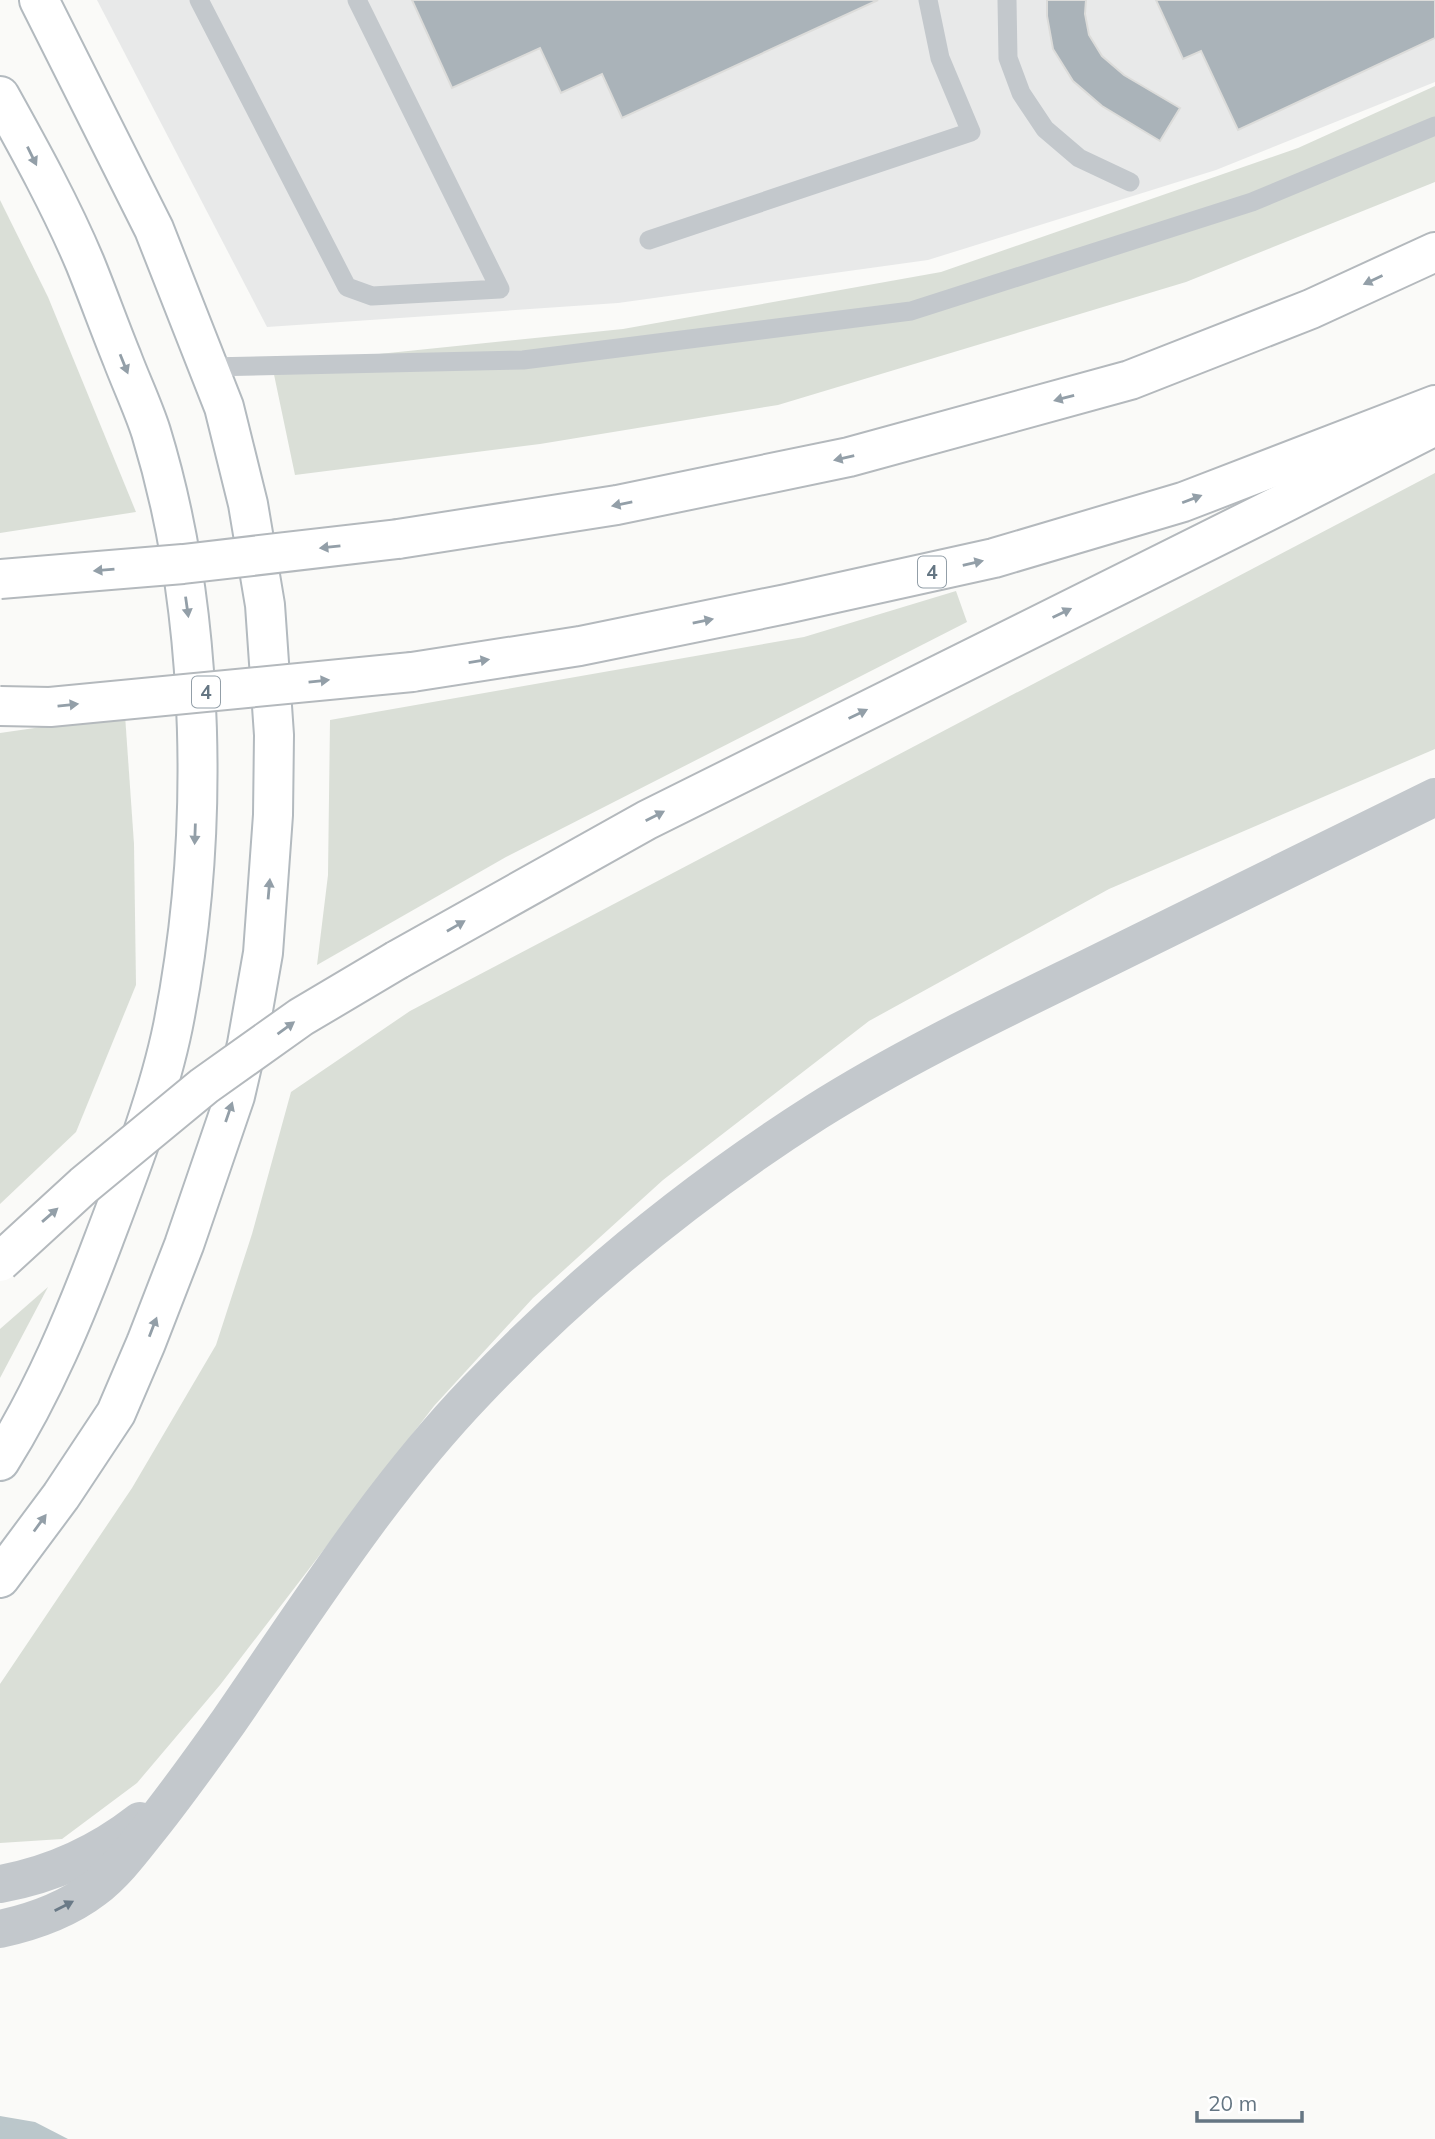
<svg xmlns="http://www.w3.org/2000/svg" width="1435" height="2139" font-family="Mulish,sans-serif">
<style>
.built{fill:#e8e9e9}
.green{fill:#dadfd7}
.water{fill:#bbc7cb}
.building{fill:#aab3b9;stroke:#dcdcda;stroke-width:2}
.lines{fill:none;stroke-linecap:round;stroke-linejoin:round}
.secondary-casing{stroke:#b3babf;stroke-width:42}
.trunk-casing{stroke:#b4b9bd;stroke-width:42}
.motorway-casing{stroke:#b4b9bd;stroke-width:42}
.service{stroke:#c3c8cc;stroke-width:19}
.tertiary{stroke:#c3c8cc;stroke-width:38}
.secondary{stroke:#fff;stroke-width:38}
.trunk{stroke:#fff;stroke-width:38}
.motorway{stroke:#fff;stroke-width:38}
.trunk-bridge-casing{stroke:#b4b9bd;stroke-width:42;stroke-linecap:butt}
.motorway-bridge-casing{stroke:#b4b9bd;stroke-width:42;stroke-linecap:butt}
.trunk-bridge{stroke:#fff;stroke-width:38}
.motorway-bridge{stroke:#fff;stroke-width:38}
.oneway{fill:#939fa8}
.oneway2{fill:#6a7a87}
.labels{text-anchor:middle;stroke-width:7;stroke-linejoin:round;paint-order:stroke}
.shield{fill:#fff;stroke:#939fa8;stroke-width:2}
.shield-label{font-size:19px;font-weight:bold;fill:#657683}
</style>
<rect width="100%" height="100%" fill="#fafaf8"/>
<path class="built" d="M97,0H1435V82L1216,170L928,260L618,303L267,327Z"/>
<g class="green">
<path d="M1435,86V182L1186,282L778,405L540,444L295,475L272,365L623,329L941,272L1298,148Z"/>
<path d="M0,200L48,297L136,512L0,533Z"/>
<path d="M1435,473V749L1109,889L869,1021L663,1180L533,1298L434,1406L220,1685L137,1783L62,1839L0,1843V1684L132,1488L216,1345L252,1234L291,1092L410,1011Z"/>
<path d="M956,591L967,622L506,857L317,965L328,875L330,720L804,637Z"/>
<path d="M125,715L134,844L136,985L76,1132L0,1204V733Z"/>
<path d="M48,1287L0,1378V1329Z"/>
</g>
<path class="water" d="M0,2116L35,2122L68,2139H0Z"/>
<g class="building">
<path d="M412,0H878L622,118L602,74L561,93L540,48L452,88Z"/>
<path d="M1047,0H1086L1085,14L1089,35L1102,56L1124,75L1180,108L1160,141L1102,106L1073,81L1053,49L1047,16Z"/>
<path d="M1156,0H1435V38L1238,130L1201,51L1183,59Z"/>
</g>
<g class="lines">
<defs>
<g id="secondary">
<path d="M0,96C30,150 61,206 85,263C98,295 109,326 122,358C131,382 143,407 151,432C207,615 210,839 173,1026C159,1095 129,1173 104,1239C75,1316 44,1391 0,1461"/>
<path d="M0,1578L61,1496L116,1413L146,1343L184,1245L235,1096L247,1044L263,953L273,815L274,735L265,605L248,504L224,407L154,229L39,0"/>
</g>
<g id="trunk">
<path d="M398,539L617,505L849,457L1130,380L1311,309L1435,252"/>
<path d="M397,960L647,820L1288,501L1435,426"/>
</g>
<path id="motorway" d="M412,672L580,646L786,604L994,558L1183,502L1435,405"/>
</defs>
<use href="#secondary" class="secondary-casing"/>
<use href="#trunk" class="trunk-casing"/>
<use href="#motorway" class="motorway-casing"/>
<g class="service">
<path d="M199,0L347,287L372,296L500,289L357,0"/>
<path d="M1007,0L1008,58L1021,93L1045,129L1079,158L1130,182"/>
<path d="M649,240L971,132L940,58L928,0"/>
<path d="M208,367L523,360L911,311L1252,202L1435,126"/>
</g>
<g class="tertiary">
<path d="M0,1884C50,1875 99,1853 140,1821"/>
<path d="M0,1929C32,1922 68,1909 94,1889C114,1874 130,1853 145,1834C175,1797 202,1759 229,1721C307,1608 381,1490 476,1391C578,1284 692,1191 816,1112C903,1057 998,1012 1090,967C1205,910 1320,854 1435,797"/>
</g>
<use href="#secondary" class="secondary"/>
<use href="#trunk" class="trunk"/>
<use href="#motorway" class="motorway"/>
<defs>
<g id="trunk-bridge">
<path d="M0,579L183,564L398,539"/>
<path d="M0,1262L84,1185L204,1086L301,1017L397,960"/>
</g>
<path id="motorway-bridge" d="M0,706L50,707L412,672"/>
</defs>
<use href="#trunk-bridge" class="trunk-bridge-casing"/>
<use href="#motorway-bridge" class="motorway-bridge-casing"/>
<use href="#trunk-bridge" class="trunk-bridge"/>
<use href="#motorway-bridge" class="motorway-bridge"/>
</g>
<defs><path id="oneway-solid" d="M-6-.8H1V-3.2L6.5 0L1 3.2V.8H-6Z" transform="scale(1.75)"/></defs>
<g class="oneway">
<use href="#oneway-solid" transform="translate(32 156) rotate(64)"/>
<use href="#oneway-solid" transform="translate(1373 280) rotate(155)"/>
<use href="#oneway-solid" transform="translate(124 364) rotate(68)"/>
<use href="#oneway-solid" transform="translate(1064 398) rotate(165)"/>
<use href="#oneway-solid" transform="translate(844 458) rotate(167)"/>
<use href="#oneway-solid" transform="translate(1192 499) rotate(-21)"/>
<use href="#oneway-solid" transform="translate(622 504) rotate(169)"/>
<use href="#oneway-solid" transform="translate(330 547) rotate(174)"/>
<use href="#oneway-solid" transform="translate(973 563) rotate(-13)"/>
<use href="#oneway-solid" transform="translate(104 570) rotate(175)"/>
<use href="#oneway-solid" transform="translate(187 607) rotate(82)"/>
<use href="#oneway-solid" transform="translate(1062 613) rotate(-26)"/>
<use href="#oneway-solid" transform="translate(703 621) rotate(-11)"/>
<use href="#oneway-solid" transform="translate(479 661) rotate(-9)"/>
<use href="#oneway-solid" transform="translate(319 681) rotate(-6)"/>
<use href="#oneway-solid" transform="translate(68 705) rotate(-6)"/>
<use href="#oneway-solid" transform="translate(858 714) rotate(-26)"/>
<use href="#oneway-solid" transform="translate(655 816) rotate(-27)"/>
<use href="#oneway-solid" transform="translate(195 834) rotate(92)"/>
<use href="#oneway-solid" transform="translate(269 889) rotate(-85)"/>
<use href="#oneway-solid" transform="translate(456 926) rotate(-30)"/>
<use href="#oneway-solid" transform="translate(286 1028) rotate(-36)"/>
<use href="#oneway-solid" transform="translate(229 1112) rotate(-71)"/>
<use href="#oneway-solid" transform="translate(50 1215) rotate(-41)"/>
<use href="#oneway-solid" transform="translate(153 1327) rotate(-69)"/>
<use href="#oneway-solid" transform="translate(40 1523) rotate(-54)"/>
</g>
<use class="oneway2" href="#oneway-solid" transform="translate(64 1906) rotate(-27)"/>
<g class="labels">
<g class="shield">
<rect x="918" y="556.5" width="28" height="31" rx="5"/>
<rect x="192" y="676.5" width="28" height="31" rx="5"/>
</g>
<g class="shield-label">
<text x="932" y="579">4</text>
<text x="206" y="699">4</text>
</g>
</g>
<path d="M1197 2111v10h105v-10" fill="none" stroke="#657683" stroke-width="3.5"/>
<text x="1208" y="2111" font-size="21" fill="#657683" stroke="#ffffff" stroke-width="5" paint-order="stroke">20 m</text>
</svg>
